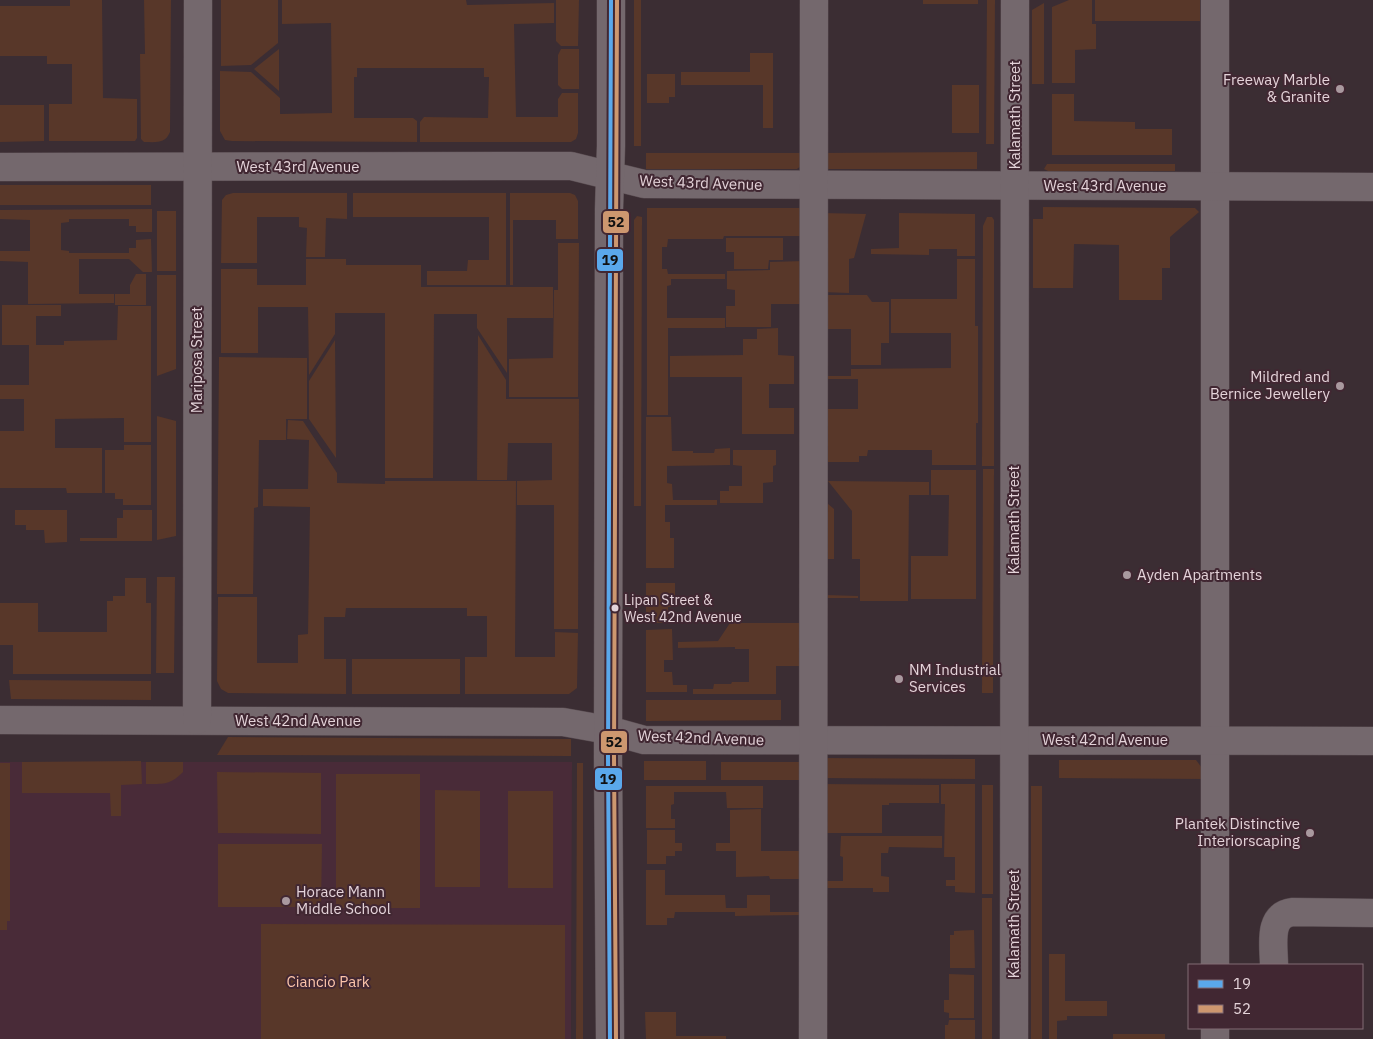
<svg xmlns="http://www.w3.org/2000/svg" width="1373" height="1039" font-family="'IBM Plex Sans',sans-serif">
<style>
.built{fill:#492b38}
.green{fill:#583729}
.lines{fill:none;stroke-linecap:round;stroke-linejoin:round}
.minor-casing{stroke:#584b50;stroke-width:29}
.minor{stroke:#74686d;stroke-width:28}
.bus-1-casing{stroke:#412732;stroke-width:8}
.bus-2-casing{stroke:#412732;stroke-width:8}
.bus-1{stroke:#5aa8eb;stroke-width:4}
.bus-2{stroke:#cd976f;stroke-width:4}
.poi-dot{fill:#a9999f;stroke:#412732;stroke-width:2}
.bus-dot{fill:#e4d3d9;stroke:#412732;stroke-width:2}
.labels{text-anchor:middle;stroke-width:4;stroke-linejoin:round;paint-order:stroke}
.bus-label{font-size:14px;fill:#e4d3d9;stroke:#412732;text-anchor:start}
.poi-label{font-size:15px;fill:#e4d3d9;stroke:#412732;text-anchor:end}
.street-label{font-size:15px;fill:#e4d3d9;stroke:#412732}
.park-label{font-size:15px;fill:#fbc4aa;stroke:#412732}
.line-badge{stroke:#412732;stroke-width:2}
.pale-badge-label{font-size:14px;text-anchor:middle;font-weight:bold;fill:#111}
</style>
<rect width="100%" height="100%" fill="#3b2d33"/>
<path class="built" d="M0,762H572L571,1039H0Z"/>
<g class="green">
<path d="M70,0H102L103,98L137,99V138L135,141H49V104H72V64H47V56H0V6H70Z"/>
<path d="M144,0H171L170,132C165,144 156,142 144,142L141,139L140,54H145Z"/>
<path d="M221,0H278V43L251,65L221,66Z"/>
<path d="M282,0H466L467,5L554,3V23L514,24L516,117H558V99L562,93H578V133L576,139L571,142H420V122L424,117L488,118L489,77H484V68H357V77H354V118H413L417,121V142L232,141L225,140L220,131V71L251,72L280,98V114L332,113L331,23L282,24Z"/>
<path d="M556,0H579L578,46H561L556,41Z"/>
<rect x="634" y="0" width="7" height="146"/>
<rect x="923" y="0" width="55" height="4"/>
<path d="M987,0H995L994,144H986Z"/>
<path d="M1069,0H1092V24H1096V49L1075,50V83H1052V7Z"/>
<rect x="1095" y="0" width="105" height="21"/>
<path d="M1044,3V84H1032V10Z"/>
<path d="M279,49V91L254,69Z"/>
<path d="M561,49H579V89H562L558,85V55Z"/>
<path d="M750,53H773V128H763V85H681V72H750Z"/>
<path d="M647,74H675V97H669V103H647Z"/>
<rect x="952" y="85" width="27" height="48"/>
<path d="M1052,94H1074V121L1135,122V129H1172V155H1052Z"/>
<path d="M0,105H44V141L0,142Z"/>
<path d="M977,152V169H820V153Z"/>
<path d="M646,153H802V165L797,169H646Z"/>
<path d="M1047,164H1175V171H1048L1044,169Z"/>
<rect x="0" y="185" width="151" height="20"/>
<path d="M233,193H347V219L326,218L325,257H306L307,228L299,227V217H257V263H221L222,200L226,195Z"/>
<path d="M353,193H506V285H427V271H467L468,260H489V217H353Z"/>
<path d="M510,193H570L575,195L578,201V239H556V220H513V285H510Z"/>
<path d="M1043,207L1195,208L1199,212L1170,237V268H1162V300H1119V245L1074,244L1073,288H1033V219H1043Z"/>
<path d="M647,208H802V236H724L723,239H668L667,247H662V269H667L668,274H725V279H671V285L667,286V318H725V328H668V415H647Z"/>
<path d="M152,209V232H136V226H129V219H69V222L61,223V250L69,251V253H129V248H136V240L151,239L152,272H143L129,259H79V294H114V303L28,304V262L0,261V251H30V220L0,219V210Z"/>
<rect x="157" y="211" width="19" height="60"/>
<path d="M822,213L866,214L854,258L849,259V293L821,292Z"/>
<path d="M899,213L975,214V256H957V249H929V255L871,254V249L899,248Z"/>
<path d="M637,216L642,217L641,506H634V220Z"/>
<path d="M987,217H992L994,220V466H982L983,226Z"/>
<path d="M726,238H783V260H769L768,269H734V252H726Z"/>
<path d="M558,243H579L578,397H509V359L553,358L554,290H558Z"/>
<path d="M306,259H346V265H421V287H553V318H507V373L477,328V314H434L433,478H385V313H335V334L309,375L308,307H258V353H221V269H257V285H306Z"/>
<path d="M957,259H975V326H978V423H976V465H932V450H868L867,456H859V462H822V409H858V379H822V376H851V369L951,368V333H891V299H957Z"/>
<path d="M804,261V304H771V327H726V306H735V290L727,289V271L770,270V262Z"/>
<path d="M136,274H146V305H115V294H130V285Z"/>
<path d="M157,275H176V369L157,376Z"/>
<path d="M822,295H867L872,302H889V343H881V365H851V329H822Z"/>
<path d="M2,305H61V316H36V345H64V341L117,340L118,306H151V442H124V418L55,419V448H102V493H67L66,488H0V431H24V399H0V385H29V345H2Z"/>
<path d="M778,328V355L794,356V384H769V408H794V434H742V377H670V356L743,355V339H757V329Z"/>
<path d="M478,335L506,380V399H579L578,629H554V505H517V481L552,480V443H508L507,480H477Z"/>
<path d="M335,340L336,458L309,419V381Z"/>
<path d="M219,357L307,358V419H286V440H259L258,507L254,508L253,594H217Z"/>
<path d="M157,416L176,421V536L157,540Z"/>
<path d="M646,417H671L672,451H693V453H714L715,449L730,448V465L667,466V483L672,484L673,500H717V505H665V522H670V538H674V568H646Z"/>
<path d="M288,420L303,421L337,473V483L385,484V481H516L515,657H555V632L578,633L577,688L569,694H465V657H487V616H467V608H346L345,617H324V659H346V694L228,693L221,689L217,681L218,597H257V663H298V635L308,634L310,507L263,506V489H308L309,440L287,439Z"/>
<path d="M124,445H151V505H123V499H115V493H105V450H124Z"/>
<path d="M733,450H776V465L773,466V482L763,483V503H720V491H729V486H742V466L733,465Z"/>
<path d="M983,469H994L993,693H982Z"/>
<path d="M931,470H976V599H911V556H948L949,495H931Z"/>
<path d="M828,481L929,482V495H909L908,601H860V559H852V511Z"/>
<path d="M821,498L834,509V559H826L825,595L858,596V598H821Z"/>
<path d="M15,510H67V542L45,543L44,530H26V525H15Z"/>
<path d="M123,510H152V541H80V538H117V518H123Z"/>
<path d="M157,577H175L174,673H156Z"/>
<path d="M125,578H146V603H151V674H13V645H0V603H38V632H107V601H113V596H125Z"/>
<path d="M646,583H675V602L673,603V607H668V623H646Z"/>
<path d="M730,623H800V666H776V694H693V689H713L714,684H731L732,682H749V649H735V647L678,648V642L718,641Z"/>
<path d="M672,629L673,660H664V672H672L673,685H687V692H646V630Z"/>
<rect x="352" y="659" width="108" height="35"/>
<path d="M9,680L151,681V700L11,699Z"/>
<path d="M646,700H781V720L646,721Z"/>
<path d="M228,737L571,739V756L217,755Z"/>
<path d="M819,758L975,759V779L819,778Z"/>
<path d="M1059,760H1196L1205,772V779L1059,778Z"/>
<path d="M141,761L142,784L121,785V816H111L110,793H22V762Z"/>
<rect x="644" y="761" width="62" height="19"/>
<path d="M146,762H183V772C170,785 164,784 146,784Z"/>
<rect x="721" y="762" width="78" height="18"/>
<path d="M0,763H10V921H7V930H0Z"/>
<path d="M577,763H583V1039H576Z"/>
<path d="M217,772L321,773V834L218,833Z"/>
<rect x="336" y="774" width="84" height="134"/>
<path d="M820,784L939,785V803H889V805H882V833H820Z"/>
<path d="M941,784H975V893L955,892V886H946V880H955V857H944L945,804H941Z"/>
<rect x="982" y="785" width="11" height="109"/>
<path d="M646,786H763V808H727L726,792H674V804L671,805V819H675V828H646Z"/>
<rect x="1031" y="786" width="11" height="253"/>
<path d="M435,790L480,791V887H435Z"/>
<rect x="508" y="791" width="45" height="97"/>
<path d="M761,809V851H800V879H770L769,876L736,877V851H716V843H730V810Z"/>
<path d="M647,830H675V843H682V851H675V856H666V864H647Z"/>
<path d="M841,836H942V848L889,847L888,853H881V876L889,877V892H873V888H818L819,881H843V857L840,856Z"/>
<path d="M218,844H322L321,907H218Z"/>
<path d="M646,870H665V895H725L726,908H747V895H770V912H802V915L735,916V912H675L674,918H667V925H646Z"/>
<rect x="982" y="898" width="10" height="141"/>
<path d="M261,924L565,925V1039H261Z"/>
<path d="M974,930L975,968H950V935H954V931Z"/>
<path d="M1049,954H1065V1001H1107V1016H1067V1020L1057,1021V1039H1049Z"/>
<path d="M949,974L974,975V1018H949V1013L944,1012V1000H949Z"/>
<path d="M645,1012H676V1036H726V1039H646Z"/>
<path d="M949,1020H975V1039H945V1025H948Z"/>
<rect x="1113" y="1034" width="52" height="5"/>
</g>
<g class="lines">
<defs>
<g id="minor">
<path d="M1215,0V965"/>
<path d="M0,167L571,166L644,184L1373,187"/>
<path d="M0,720L563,722L608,730L644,740L1373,741"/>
<path d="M197,720L198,0"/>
<path d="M1274,965C1274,946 1267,915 1293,912L1373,913"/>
<path d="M1215,1028V1039"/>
<path d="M610,1039L608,757L609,209L611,146V0"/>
<path d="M813,1039L814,0"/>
<path d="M1014,1039L1015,0"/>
</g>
</defs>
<use href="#minor" class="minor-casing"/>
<use href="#minor" class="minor"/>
<defs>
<path id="bus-1" d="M610,1039L608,757L611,0"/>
<path id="bus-2" d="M616,1039L614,757L617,0"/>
</defs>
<use href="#bus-1" class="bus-1-casing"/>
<use href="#bus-2" class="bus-2-casing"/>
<use href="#bus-1" class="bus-1"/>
<use href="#bus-2" class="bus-2"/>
</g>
<g class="poi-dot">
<circle cx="1340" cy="89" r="5"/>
<circle cx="1340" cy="386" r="5"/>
<circle cx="1127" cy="575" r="5"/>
<circle cx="899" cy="679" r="5"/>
<circle cx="1310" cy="833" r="5"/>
<circle cx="286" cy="901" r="5"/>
</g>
<circle class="bus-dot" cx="615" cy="608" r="4.5"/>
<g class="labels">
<g class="bus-label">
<text x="624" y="605">Lipan Street &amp;<tspan x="624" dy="17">West 42nd Avenue</tspan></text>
</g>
<g class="poi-label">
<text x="1330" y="85">Freeway Marble<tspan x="1330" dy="17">&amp; Granite</tspan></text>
<text x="1330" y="382">Mildred and<tspan x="1330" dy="17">Bernice Jewellery</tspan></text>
<text x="1137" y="580" text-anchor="start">Ayden Apartments</text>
<text x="909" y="675" text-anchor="start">NM Industrial<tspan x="909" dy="17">Services</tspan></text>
<text x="1300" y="829">Plantek Distinctive<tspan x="1300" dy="17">Interiorscaping</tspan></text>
<text x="296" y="897" text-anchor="start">Horace Mann<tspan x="296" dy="17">Middle School</tspan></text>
</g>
<g class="street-label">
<text transform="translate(1015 115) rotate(-90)" y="5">Kalamath Street</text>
<text x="298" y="172">West 43rd Avenue</text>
<text transform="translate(701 183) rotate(2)" y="5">West 43rd Avenue</text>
<text x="1105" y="191">West 43rd Avenue</text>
<text transform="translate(197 360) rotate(-90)" y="5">Mariposa Street</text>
<text transform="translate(1014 520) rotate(-90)" y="5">Kalamath Street</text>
<text x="298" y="726">West 42nd Avenue</text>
<text transform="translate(701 738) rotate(2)" y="5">West 42nd Avenue</text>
<text x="1105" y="745">West 42nd Avenue</text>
<text transform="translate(1014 924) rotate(-90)" y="5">Kalamath Street</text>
</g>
<g class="park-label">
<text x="328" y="987">Ciancio Park</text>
</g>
</g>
<g class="line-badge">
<rect x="602" y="210" width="28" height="24" rx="5" fill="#cd976f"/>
<rect x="596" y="248" width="28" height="24" rx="5" fill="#5aa8eb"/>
<rect x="600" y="730" width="28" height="24" rx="5" fill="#cd976f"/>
<rect x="594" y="767" width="29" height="24" rx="5" fill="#5aa8eb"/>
</g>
<g class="pale-badge-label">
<text x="616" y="227">52</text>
<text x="610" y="265">19</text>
<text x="614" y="747">52</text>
<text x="608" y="784">19</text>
</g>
<rect x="1188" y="964" width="175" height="65" fill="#412732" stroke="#826c75"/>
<rect x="1198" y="980" width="25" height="8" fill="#5aa8eb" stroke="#826c75"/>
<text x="1233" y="989" font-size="15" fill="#e4d3d9">19</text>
<rect x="1198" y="1005" width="25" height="8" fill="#cd976f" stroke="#826c75"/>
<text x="1233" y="1014" font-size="15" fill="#e4d3d9">52</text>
</svg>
